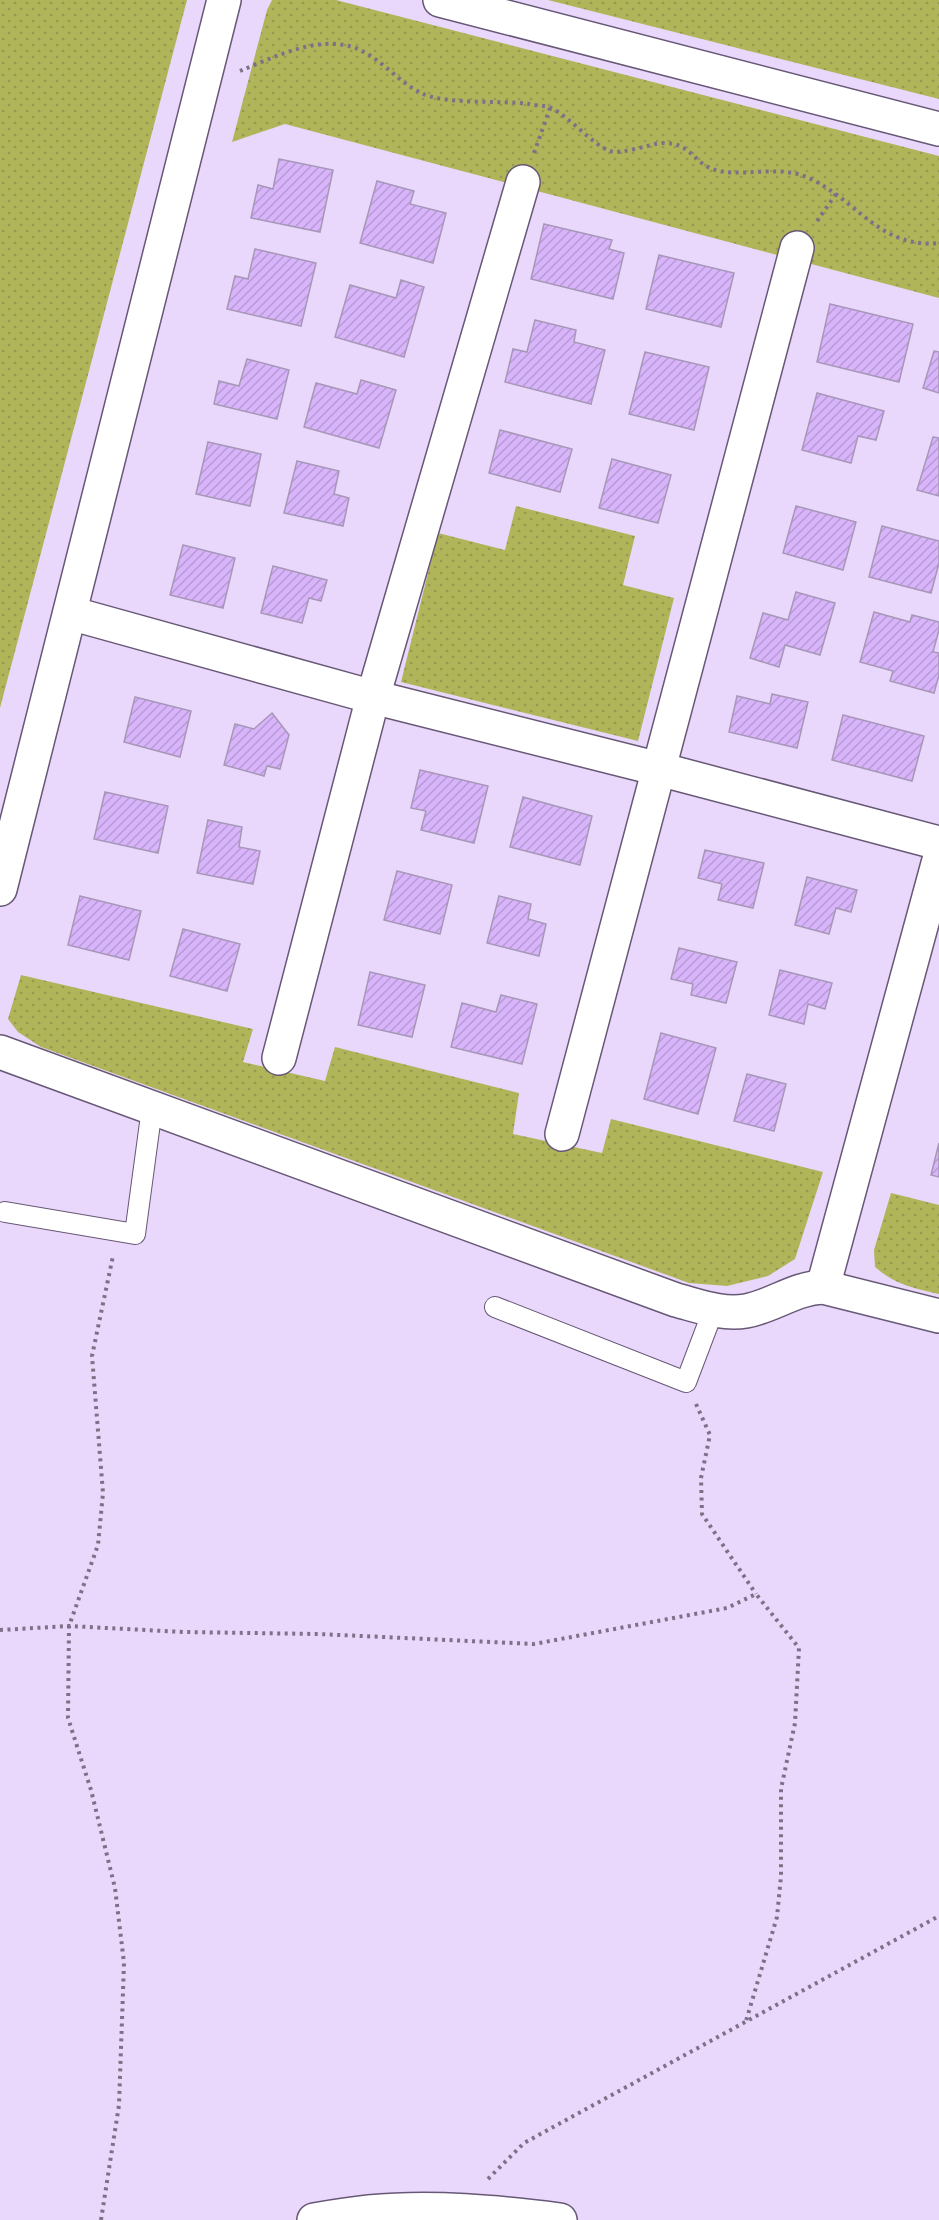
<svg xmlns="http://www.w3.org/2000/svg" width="939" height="2220" font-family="'Alegreya Sans',sans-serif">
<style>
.grass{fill:url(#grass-dots)}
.building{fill:url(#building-hatch);stroke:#a797b7;stroke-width:1.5}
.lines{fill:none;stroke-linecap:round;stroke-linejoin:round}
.service-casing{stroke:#675876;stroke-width:22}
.minor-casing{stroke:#675876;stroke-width:36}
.path{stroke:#7d7188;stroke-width:4;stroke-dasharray:3 4.5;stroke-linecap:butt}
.service{stroke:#fff;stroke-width:20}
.minor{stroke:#fff;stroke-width:33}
</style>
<defs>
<pattern id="grass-dots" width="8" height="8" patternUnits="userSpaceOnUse" patternTransform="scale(1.5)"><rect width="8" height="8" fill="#b0b55a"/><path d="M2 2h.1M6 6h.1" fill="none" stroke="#969a4e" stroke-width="1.8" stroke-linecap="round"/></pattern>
<pattern id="building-hatch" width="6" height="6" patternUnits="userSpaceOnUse" patternTransform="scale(1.5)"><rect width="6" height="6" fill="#d8b4fa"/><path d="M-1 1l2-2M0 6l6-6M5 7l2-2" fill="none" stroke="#b89ad6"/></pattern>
</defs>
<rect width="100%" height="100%" fill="#e9d8fb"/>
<g class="grass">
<path d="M0,0H187L0,708Z"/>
<path d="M272,0H336L939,156V298L285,124L232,142L267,10Z"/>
<path d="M548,0H939V99Z"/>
<path d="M516,506L635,536L623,585L674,598L638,741L401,682L438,533L505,550Z"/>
<path d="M21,975L253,1029L243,1062L325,1081L335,1047L519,1093L513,1134L602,1153L611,1119L823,1172L795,1259L768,1276L727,1286L689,1283L41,1047L18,1032L8,1019Z"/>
<path d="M891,1193L939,1205V1294C913,1288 896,1285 875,1267L874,1250Z"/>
</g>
<g class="building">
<path d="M279,159L333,170L320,232L251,218L258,185L273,189Z"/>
<path d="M377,181L414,191L410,204L446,213L433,263L360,243Z"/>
<path d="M544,224L612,240L609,249L624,253L613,299L531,279Z"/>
<path d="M255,249L316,263L301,326L227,309L235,276L248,279Z"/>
<path d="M659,255L734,273L721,327L646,309Z"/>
<path d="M401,280L424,287L404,357L335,337L350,285L396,298Z"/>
<path d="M830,304L913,324L899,382L817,362Z"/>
<path d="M535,320L576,330L574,342L605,350L591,404L505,382L513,349L527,352Z"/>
<path d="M934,351L939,352V393L923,388Z"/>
<path d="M645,352L709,367L694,430L629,414Z"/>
<path d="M247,359L289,370L277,419L214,404L219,381L239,386Z"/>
<path d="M361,380L396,390L379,448L304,427L316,383L357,394Z"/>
<path d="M817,393L884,411L876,440L858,436L851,463L802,450Z"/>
<path d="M500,430L572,449L560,492L489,473Z"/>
<path d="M933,437L939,438V496L917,490Z"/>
<path d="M208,442L261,454L250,506L196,494Z"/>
<path d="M612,459L671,475L658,523L599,508Z"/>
<path d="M297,461L339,471L334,494L349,498L343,526L284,513Z"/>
<path d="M796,506L856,522L843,570L783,553Z"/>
<path d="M882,526L939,541V563L931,593L869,577Z"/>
<path d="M183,545L235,558L223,608L170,595Z"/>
<path d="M273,566L327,580L321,601L309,598L302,623L261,613Z"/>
<path d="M796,592L835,603L820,655L785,645L779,667L750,658L763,613L788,620Z"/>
<path d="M874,612L910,622L912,615L939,622V630L933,652L939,653V675L934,693L890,681L893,671L860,662Z"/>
<path d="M772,694L808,702L797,748L729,732L737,696L770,704Z"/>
<path d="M135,697L191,711L180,757L124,742Z"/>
<path d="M272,713L289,735L280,769L267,766L264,776L224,765L235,724L254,729Z"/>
<path d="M843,715L924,736L912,781L832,760Z"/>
<path d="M420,770L488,786L474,843L421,830L426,811L411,808Z"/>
<path d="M105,792L168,806L158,853L94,839Z"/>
<path d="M523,797L592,816L580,865L510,847Z"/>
<path d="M208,820L242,827L239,847L260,851L253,884L197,873Z"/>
<path d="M705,850L764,863L753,908L718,900L722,884L698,878Z"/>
<path d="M397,871L452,885L440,934L384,920Z"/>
<path d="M807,877L857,890L851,912L836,908L829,934L795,925Z"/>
<path d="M80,896L141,911L129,960L68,945Z"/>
<path d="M499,896L531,904L528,919L546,924L539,956L487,943Z"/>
<path d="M183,929L240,944L227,991L170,976Z"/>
<path d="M679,948L737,962L726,1003L691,995L693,984L671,979Z"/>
<path d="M780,970L832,983L825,1009L808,1004L804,1024L769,1015Z"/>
<path d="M370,972L425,985L412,1037L358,1025Z"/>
<path d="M501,995L537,1004L522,1064L451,1047L462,1003L496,1012Z"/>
<path d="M661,1033L716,1048L698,1114L644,1099Z"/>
<path d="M747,1074L786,1084L774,1131L734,1121Z"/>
<path d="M939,1143V1177L931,1175Z"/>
</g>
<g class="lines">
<defs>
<g id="service">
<path d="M5,1212L135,1234L152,1108"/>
<path d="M495,1307L686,1382L713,1311"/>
</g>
<g id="minor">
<path d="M440,0L939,129"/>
<path d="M70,613L373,697L659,769L939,843"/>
<path d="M0,889L224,0"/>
<path d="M0,1052L676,1300C699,1306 722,1315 746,1311C773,1306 795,1288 823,1287L939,1316"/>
<path d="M279,1058L373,697L523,182"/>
<path d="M562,1134L797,248"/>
<path d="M823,1287L939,860"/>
<path d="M314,2220C332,2217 351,2214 369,2212C432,2206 498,2212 560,2220"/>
</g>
</defs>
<use href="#service" class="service-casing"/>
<use href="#minor" class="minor-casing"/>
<g class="path">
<path d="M240,71C272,58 313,37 349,46C377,53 396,81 421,93C445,105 500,100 529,104C536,106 545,105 551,108C570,117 594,146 610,151C622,155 648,144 663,143C690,143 691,159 710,168C736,180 776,163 809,178C857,200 880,249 939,243"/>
<path d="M534,153L550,108"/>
<path d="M817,221L836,194"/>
<path d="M696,1404L710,1435L701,1478L702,1514L756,1594"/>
<path d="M0,1630L69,1626L183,1632L318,1634L534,1644L727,1608L756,1594L799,1648L795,1723L781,1789V1876L777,1917L746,2021"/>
<path d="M488,2179L524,2143L939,1916"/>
<path d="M101,2220L119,2105L124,1963L115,1888L91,1790L68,1718L69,1626L98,1545L103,1493L92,1356L113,1256"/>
</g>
<use href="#service" class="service"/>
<use href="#minor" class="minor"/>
</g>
</svg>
